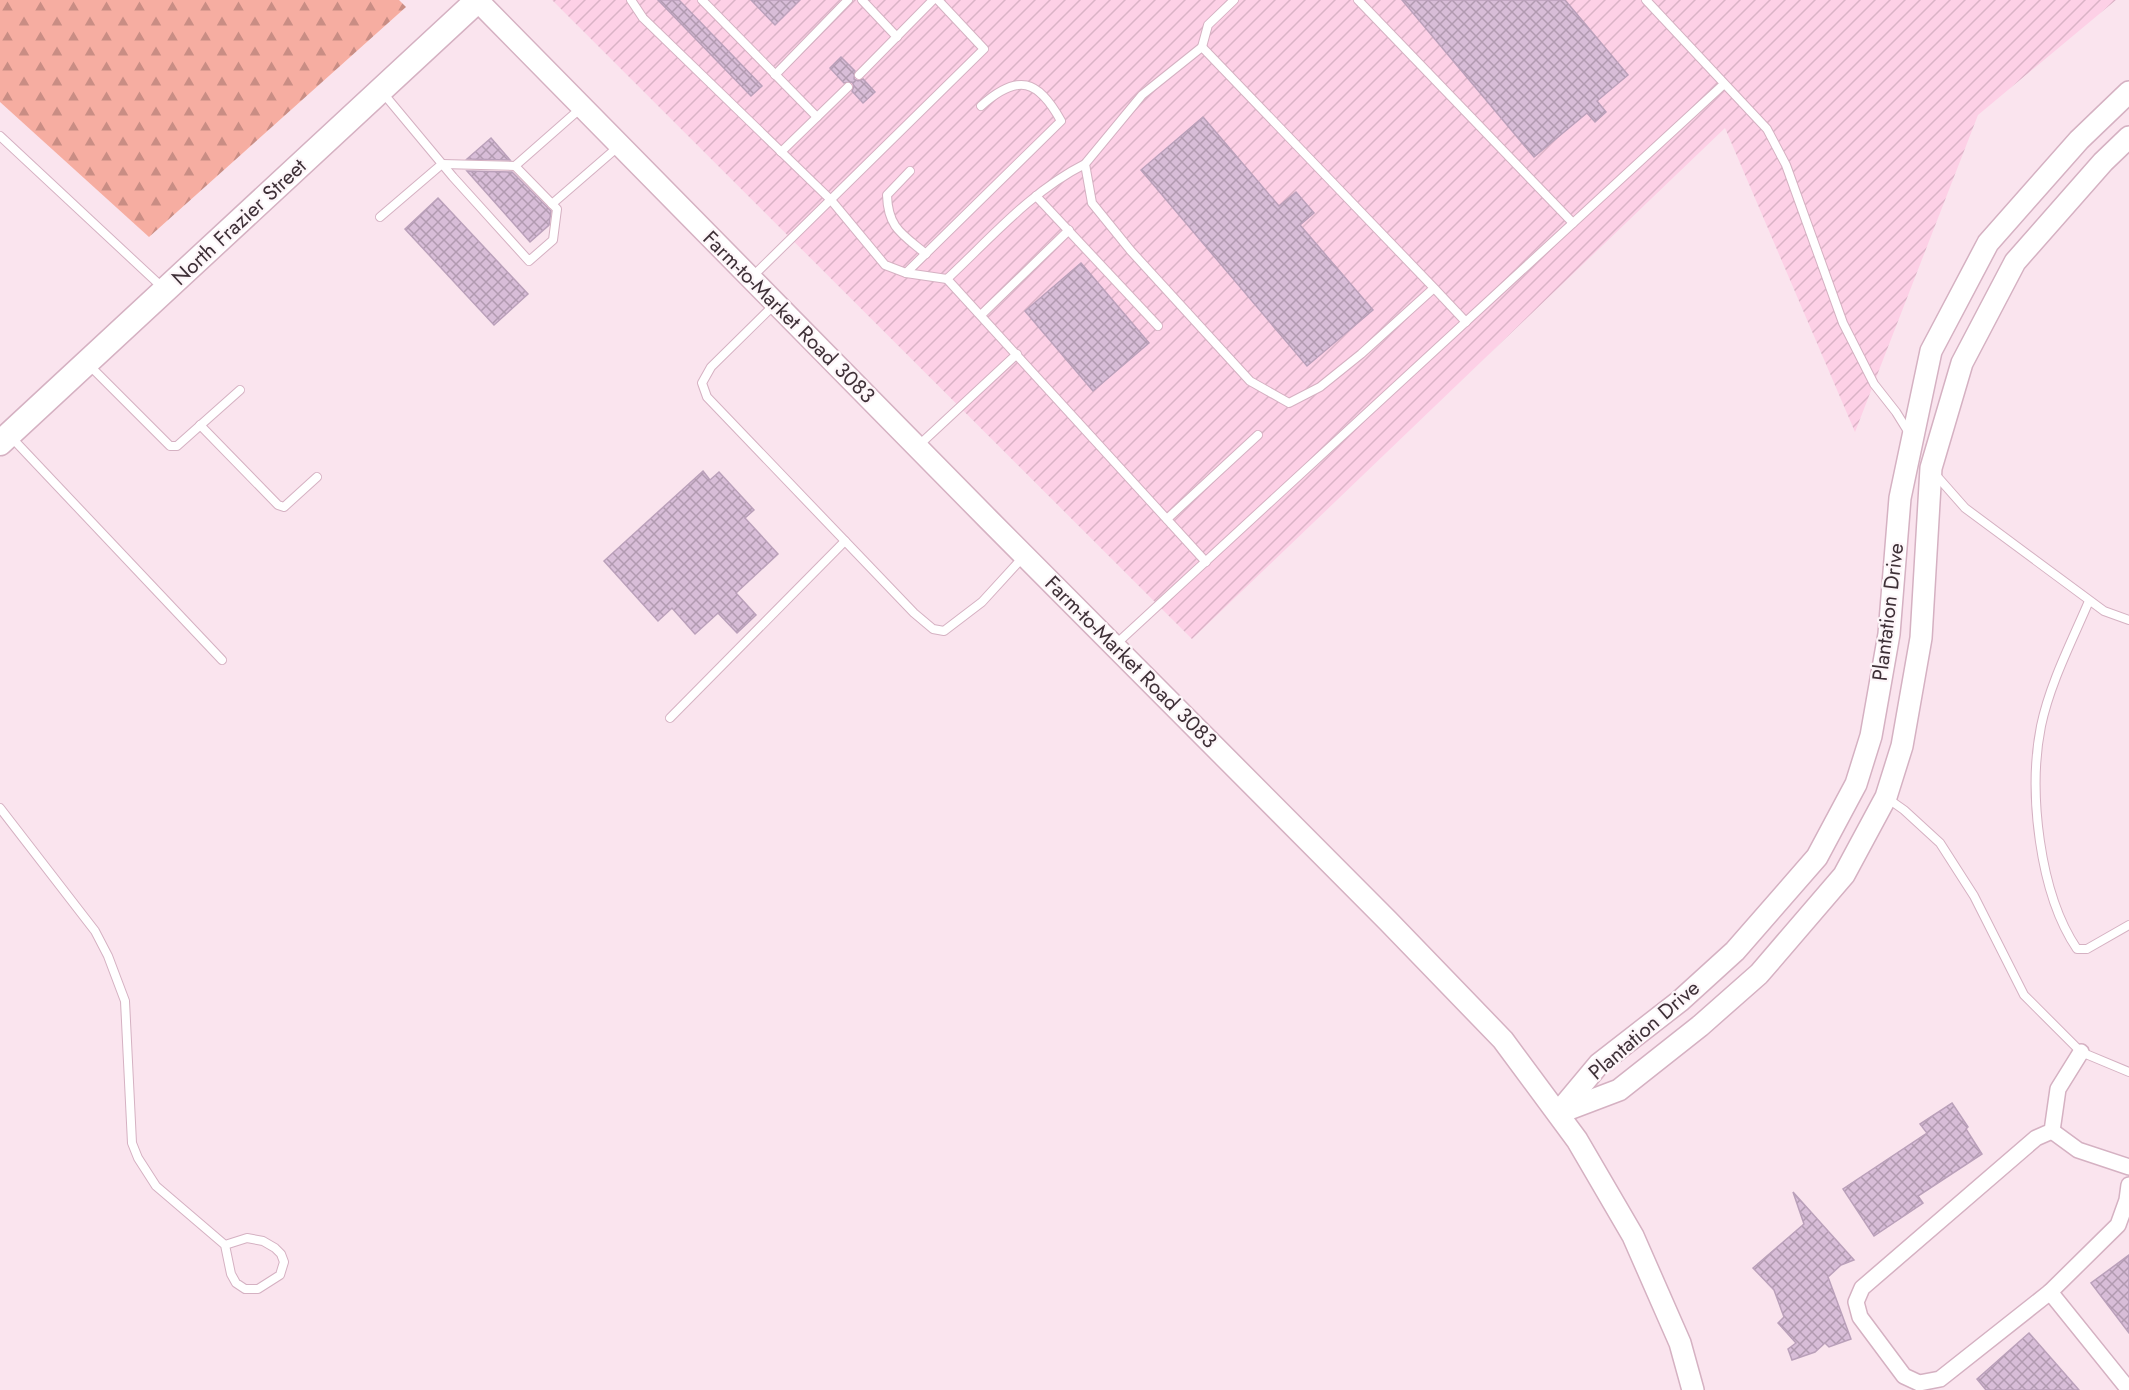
<svg xmlns="http://www.w3.org/2000/svg" width="2129" height="1390" font-family="Jost,sans-serif">
<style>
.industrial{fill:url(#industrial-furrows)}
.forest{fill:url(#forest-firs)}
.building{fill:url(#building-cross-hatch);stroke:#baa0ba;stroke-width:1.5}
.lines{fill:none;stroke-linecap:round;stroke-linejoin:round}
.lane-casing{stroke:#d5b1c2;stroke-width:10}
.street-casing{stroke:#d5b1c2;stroke-width:18}
.secondary-casing{stroke:#d5b1c2;stroke-width:24}
.primary-casing{stroke:#d5b1c2;stroke-width:27}
.lane{stroke:#fff;stroke-width:8}
.street{stroke:#fff;stroke-width:15}
.secondary{stroke:#fff;stroke-width:21}
.primary{stroke:#fff;stroke-width:24}
.labels{text-anchor:middle;stroke-width:4.5;stroke-linejoin:round;paint-order:stroke}
.street-label{font-size:21px;fill:#3e3037;stroke:#fdf6f9}
</style>
<defs>
<pattern id="industrial-furrows" width="10" height="10" patternUnits="userSpaceOnUse" patternTransform="scale(1.5)"><rect width="10" height="10" fill="#fdd0e6"/><path d="M-1 1l2-2M0 10L10 0M9 11l2-2" fill="none" stroke="#dab3c6"/></pattern>
<pattern id="forest-firs" width="22" height="20" patternUnits="userSpaceOnUse" patternTransform="scale(1.5)"><rect width="22" height="20" fill="#f6ada1"/><path d="M5 1l3.5 6h-7zM16 11l3.5 6h-7z" fill="#c98d84"/></pattern>
<pattern id="building-cross-hatch" width="8" height="8" patternUnits="userSpaceOnUse" patternTransform="scale(1.5)"><rect width="8" height="8" fill="#d8bdd8"/><path d="M0 0l8 8M0 8l8-8" fill="none" stroke="#b19ab0"/></pattern>
</defs>
<rect width="100%" height="100%" fill="#fae4ee"/>
<path class="industrial" d="M552,0H2116L1978,115L1855,432L1725,128L1192,639Z"/>
<path class="forest" d="M0,0H399L406,7L149,237L0,102Z"/>
<g class="building">
<path d="M658,0H679L762,86L751,96Z"/>
<path d="M751,0H800L775,25Z"/>
<path d="M1402,0H1565L1628,75L1597,101L1606,112L1595,122L1587,113L1534,157Z"/>
<path d="M841,57L855,71L854,79L858,81L863,79L875,92L863,103L852,91L854,86L852,82L844,83L830,68Z"/>
<path d="M1203,117L1279,206L1296,192L1314,213L1300,225L1373,310L1307,366L1141,170Z"/>
<path d="M491,138L510,160L467,159Z"/>
<path d="M467,171L512,172L551,211L549,225L530,242Z"/>
<path d="M438,198L528,294L494,325L405,229Z"/>
<path d="M1081,263L1149,343L1093,391L1025,311Z"/>
<path d="M703,471L710,480L719,472L754,510L745,518L778,554L736,593L756,615L737,633L718,613L695,634L672,608L658,621L604,561Z"/>
<path d="M1952,1103L1968,1127L1966,1129L1982,1154L1918,1196L1923,1203L1874,1236L1843,1189L1927,1133L1920,1124Z"/>
<path d="M1793,1192L1854,1260L1841,1265L1828,1277L1851,1339L1829,1347L1825,1343L1815,1352L1792,1360L1788,1349L1796,1343L1778,1323L1784,1317L1774,1290L1753,1268L1804,1224Z"/>
<path d="M2129,1255V1333L2091,1283Z"/>
<path d="M2029,1333L2079,1390H1986L1977,1379Z"/>
</g>
<g class="lines">
<defs>
<g id="lane">
<path d="M631,0L643,18L831,200L885,265L906,273L947,279"/>
<path d="M702,0L817,117"/>
<path d="M862,0L897,37"/>
<path d="M1358,0L1573,223"/>
<path d="M1646,0L1767,129L1786,165L1843,323L1874,384L1896,412L1909,433"/>
<path d="M1202,47L1208,25L1234,0"/>
<path d="M775,75L848,0"/>
<path d="M859,75L933,0"/>
<path d="M383,93L453,177L529,261L553,240L557,209L515,166"/>
<path d="M0,136L162,287"/>
<path d="M781,152L848,87"/>
<path d="M1085,164C1031,191 990,239 947,279L1206,562"/>
<path d="M910,171L887,195C888,228 902,234 926,254"/>
<path d="M1036,196L1158,326"/>
<path d="M552,204L619,146"/>
<path d="M380,217L442,164L515,166L581,108"/>
<path d="M906,273L1061,121C1038,79 1018,73 981,106"/>
<path d="M752,277L984,49L938,0"/>
<path d="M1434,288L1361,354L1320,387L1289,403L1250,381L1131,251L1092,203L1085,164L1142,95L1202,47L1434,288L1466,322"/>
<path d="M775,304L711,367L702,383L707,397L914,613L933,629L944,631L982,602L1024,556"/>
<path d="M981,315L1069,230"/>
<path d="M88,364L170,446H177L240,390"/>
<path d="M200,425L278,505L284,507L317,477"/>
<path d="M12,438L222,660"/>
<path d="M918,446L1017,354"/>
<path d="M1935,474L1965,508L2104,611L2129,620"/>
<path d="M1167,519L1258,435"/>
<path d="M2089,601C2072,641 2050,683 2041,726C2028,791 2039,893 2077,949H2087L2129,925"/>
<path d="M1115,645L1724,84"/>
<path d="M670,718L845,541"/>
<path d="M1887,798L1904,810L1940,843L1974,896L2024,995L2081,1052L2129,1072"/>
<path d="M0,808L95,931L108,956L125,1001L132,1143L138,1158L156,1186L225,1245L231,1274L236,1283L245,1289H258L280,1275L284,1262L281,1254L275,1248L263,1241L247,1238L225,1245"/>
</g>
<g id="street">
<path d="M2081,1052L2058,1089L2052,1131L2036,1138L1862,1288L1856,1302L1860,1317L1904,1376L1919,1383L1940,1379L2050,1292L2129,1390"/>
<path d="M2052,1131L2078,1150L2129,1167"/>
<path d="M2050,1292L2118,1225L2127,1200L2129,1185"/>
</g>
<g id="secondary">
<path d="M477,0L988,519L1388,921L1503,1040L1577,1140L1633,1236L1680,1343L1693,1390"/>
<path d="M1561,1112L1619,1090L1700,1026L1759,974L1844,875L1886,797L1902,746L1921,638L1931,468L1962,363L2015,262L2103,162L2129,137"/>
<path d="M1558,1113L1599,1064L1680,1001L1735,951L1817,857L1856,784L1871,736L1889,634L1900,498L1931,351L1988,243L2079,140L2129,92"/>
</g>
<path id="primary" d="M0,443L478,0"/>
</defs>
<use href="#lane" class="lane-casing"/>
<use href="#street" class="street-casing"/>
<use href="#secondary" class="secondary-casing"/>
<use href="#primary" class="primary-casing"/>
<use href="#lane" class="lane"/>
<use href="#street" class="street"/>
<use href="#secondary" class="secondary"/>
<use href="#primary" class="primary"/>
</g>
<g class="labels">
<g class="street-label">
<text transform="translate(239 222) rotate(-43)" y="7">North Frazier Street</text>
<text transform="translate(789 317) rotate(45)" y="7">Farm-to-Market Road 3083</text>
<text transform="translate(1888 612) rotate(-83)" y="7">Plantation Drive</text>
<text transform="translate(1131 662) rotate(45)" y="7">Farm-to-Market Road 3083</text>
<text transform="translate(1644 1030) rotate(-41)" y="7">Plantation Drive</text>
</g>
</g>
</svg>
